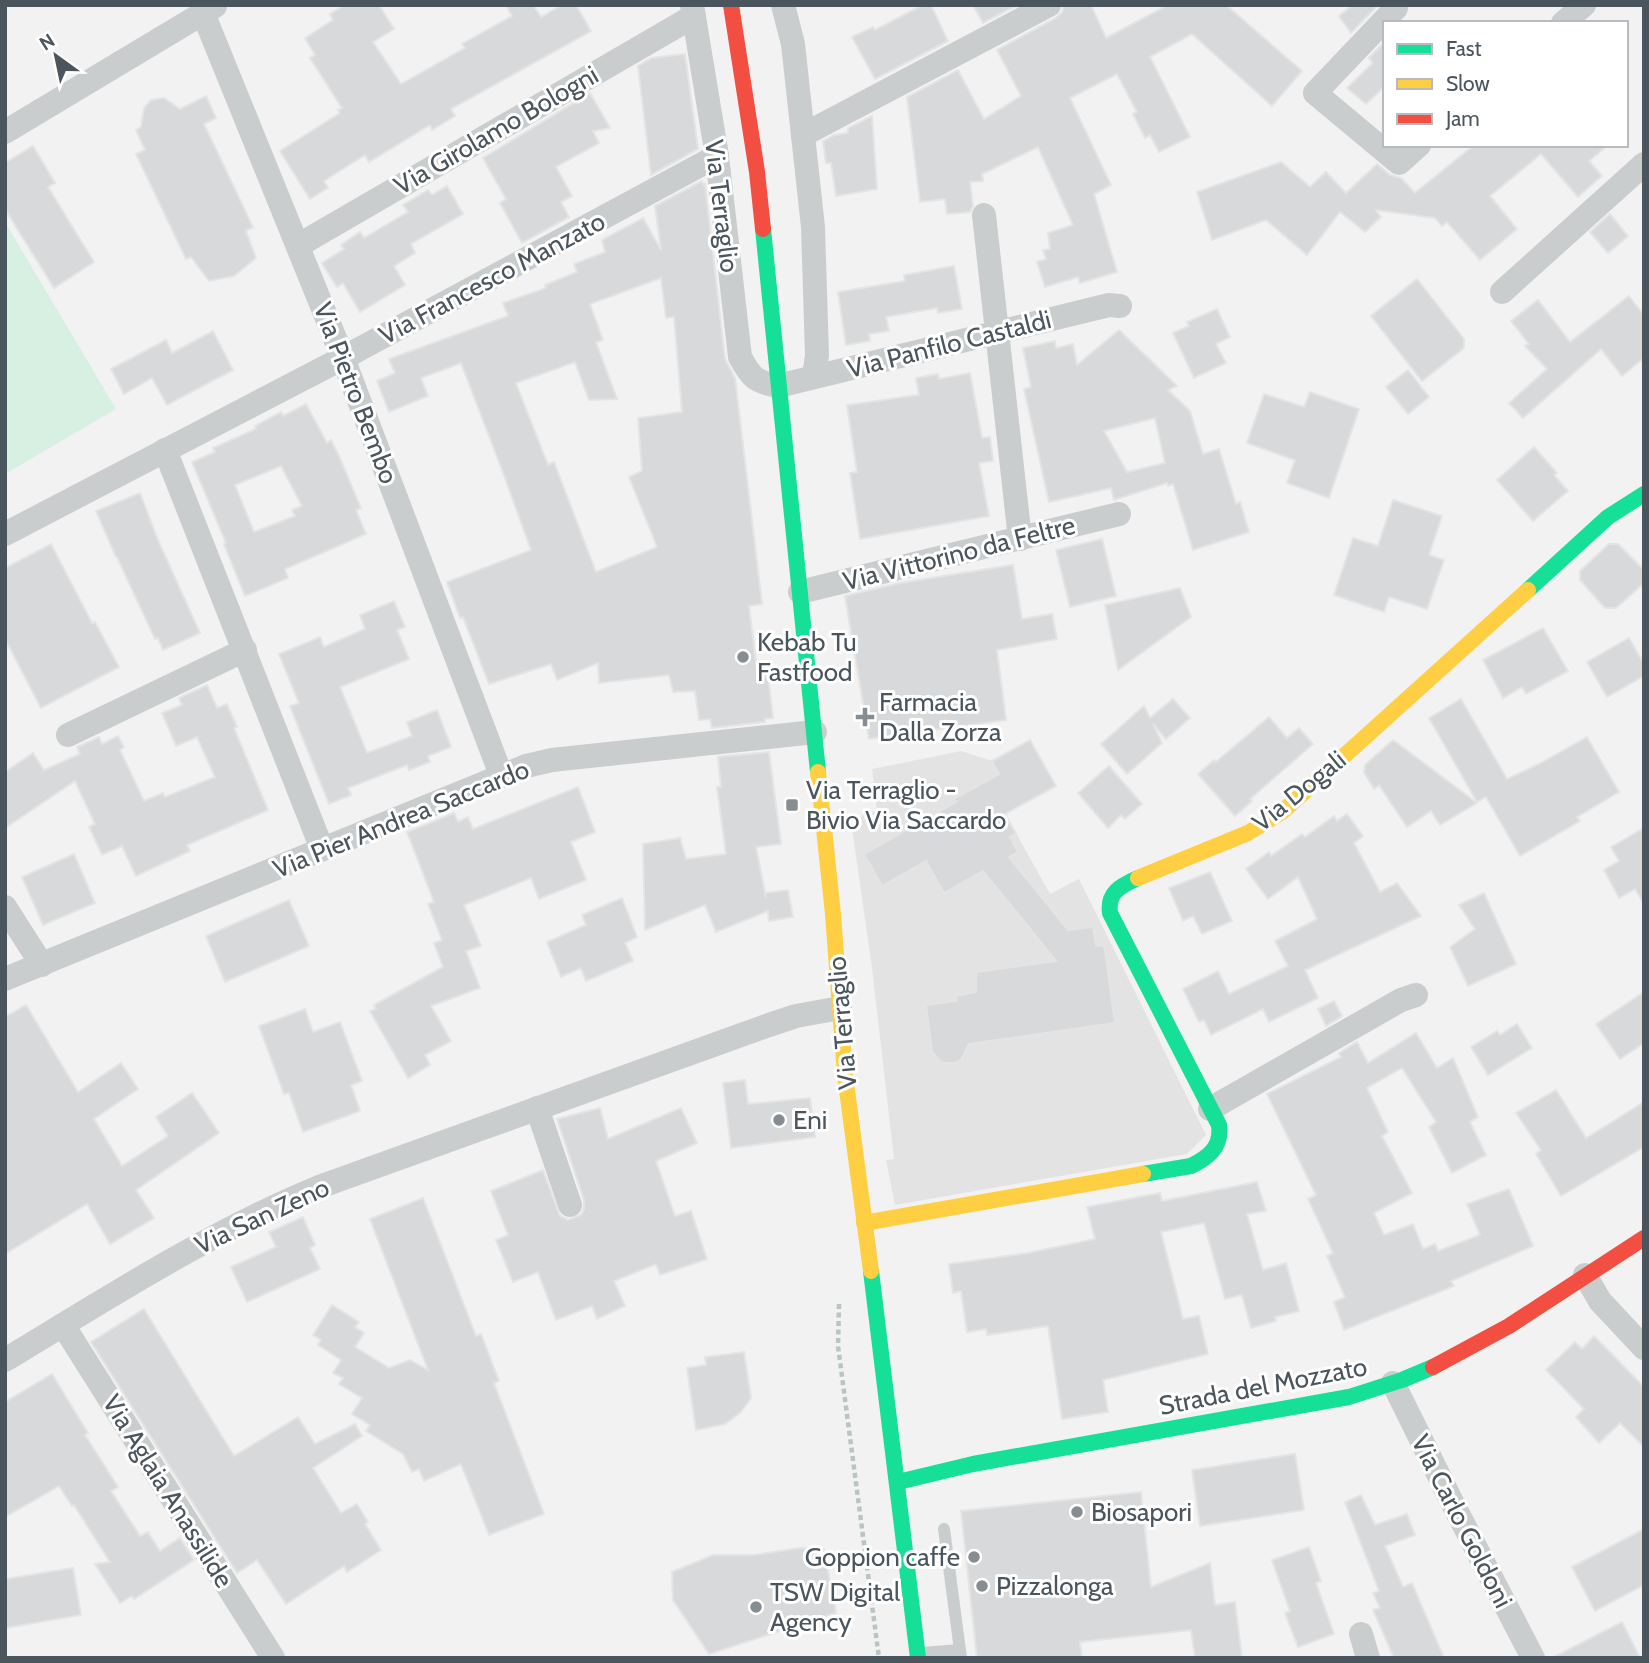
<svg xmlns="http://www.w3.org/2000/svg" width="1649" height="1663" font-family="Cabin,sans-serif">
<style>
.education{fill:#e4e3e4}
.green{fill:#d8f0e1}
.building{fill:#d8d9da;stroke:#e4e4e5;stroke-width:2;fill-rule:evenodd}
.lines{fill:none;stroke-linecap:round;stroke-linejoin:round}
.path{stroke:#bac4c1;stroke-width:4.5;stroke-dasharray:5 3.5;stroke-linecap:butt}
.lane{stroke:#cacdce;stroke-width:12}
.street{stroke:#cacdce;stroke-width:24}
.fast{stroke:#16e098;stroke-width:16}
.slow{stroke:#ffcf43;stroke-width:16}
.jam{stroke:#f24e42;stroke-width:16}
.poi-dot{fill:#858c92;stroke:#fff;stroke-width:2.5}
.labels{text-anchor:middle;stroke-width:6;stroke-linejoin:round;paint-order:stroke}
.street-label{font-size:26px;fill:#4a555e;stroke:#fff}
.poi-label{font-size:26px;fill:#4a555e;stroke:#fff;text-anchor:start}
</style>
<rect width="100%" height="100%" fill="#f2f2f2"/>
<path class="education" d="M961,751L992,761L999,774L987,781L1050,894L1079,879L1206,1135L1187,1154L895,1205L886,1160L894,1159L872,968L852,828L864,813L877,811L872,769Z"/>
<path class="green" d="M5,222L116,409L5,474Z"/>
<g class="building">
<path d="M345,5H379L394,29L373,42L401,84L465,48L462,44L512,16L506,5H533L541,17L562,5H576L591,31L451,109L455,116L432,130L430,125L369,162L365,155L324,181L328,188L310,199L280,151L340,113L338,110L342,108L310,58L315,55L305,38L333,20L330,14Z"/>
<path d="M923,5H931L948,41L875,79L852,37L873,27L875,30Z"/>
<path d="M973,5H1017L983,23Z"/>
<path d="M1064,5H1091L1106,38L1168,5H1226L1302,71L1272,106L1192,34L1150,57L1190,137L1159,152L1150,135L1145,138L1133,114L1137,112L1117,74L1070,98L1111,185L1094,194L1117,272L1080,283L1078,277L1045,287L1037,262L1046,259L1043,250L1050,249L1048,233L1073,225L1038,147L982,174L983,181L970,182L973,206L970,212L947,214L945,199L920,202L907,97L958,70L984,119L1021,96L997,50L1056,18L1062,12Z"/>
<path d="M1353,5H1378L1351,33L1339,16Z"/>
<path d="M1385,41V86L1366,104L1347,88L1373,63L1369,58Z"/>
<path d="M685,54L698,149L651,175L638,66L651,58Z"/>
<path d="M590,93L610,128L593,131L599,143L556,167L572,196L561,202L569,217L522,243L500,203L506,199L483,158Z"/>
<path d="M206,96L216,118L204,124L253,227L246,231L256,258L234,276L209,281L191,257L186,259L136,154L145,150L136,130L141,127L144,108L151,100L164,98L180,109Z"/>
<path d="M872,116L877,189L836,196L831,163H826L823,141L834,135L848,133V128Z"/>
<path d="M1474,145H1608L1589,161L1602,176L1578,197L1541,154L1490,196L1517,229L1480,260L1447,222L1442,226L1435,218L1376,210L1381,217L1365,232L1340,212L1307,255L1266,220L1212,240L1197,192L1281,162L1310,187L1326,172L1346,193L1377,164L1390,175L1401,178L1415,193Z"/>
<path d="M33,146L55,183L48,187L94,262L54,288L5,209V163Z"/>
<path d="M702,181L703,185L705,184L725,359L735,378L762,604L749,606L757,670L767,668L773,718L765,719V722L712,728L710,719L699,720L695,691L673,692L669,675L599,683L598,663L557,680L551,664L489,684L463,617L460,618L447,582L531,550L502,470L461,363L421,378L428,396L389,412L377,381L395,373L389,359L508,316L503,303L546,288L545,285L577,272L574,264L605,252L602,240L643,218L661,250L655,206ZM661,278L666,318L674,317L682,412L638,418L642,471L629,477L657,547L596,572L554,462L548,465L516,383L575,362L589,400L617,399L596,342L603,340L590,304Z"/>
<path d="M447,186L463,214L411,244L415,253L394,266L405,285L360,312L343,283L337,287L322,263L344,249L341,245L360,232L364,238L408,212L403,205L428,190L432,195Z"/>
<path d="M1610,214L1628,236L1608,253L1590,232Z"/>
<path d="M954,266L962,309L938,313L937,308L886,317L889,331L869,334L870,341L846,345L838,292L905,281L904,275Z"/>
<path d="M1417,279L1464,339V348L1422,381L1371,316Z"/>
<path d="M1629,296L1644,315V358L1622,376L1601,349L1523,418L1509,403L1547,369L1525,346L1529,344L1511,321L1538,300L1570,342Z"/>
<path d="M1217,309L1230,337L1216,344L1226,363L1194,378L1173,333L1189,326L1187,322Z"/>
<path d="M1119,330L1177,386L1168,390L1190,411L1203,454L1219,449L1236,504L1240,502L1249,532L1193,550L1173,484L1168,486L1167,483L1114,500L1111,488L1049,502L1024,389L1031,387L1023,348L1055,341L1056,348L1073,344L1077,365ZM1155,418L1165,463L1127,472L1104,431Z"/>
<path d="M213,331L233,370L167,405L152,378L124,394L111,369L166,340L172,353Z"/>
<path d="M1408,370L1429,397L1408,414L1386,387Z"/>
<path d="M970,373L982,438L990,437L993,461L979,463L989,516L860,539L850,473L857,472L847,405L919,395L916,378L938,374L939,379Z"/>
<path d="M1310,392L1359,409L1329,498L1287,483L1295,460L1247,443L1264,394L1304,407Z"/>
<path d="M306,404L327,443L331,440L339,456L361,508L356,510L366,534L285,569L288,578L245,596L224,544L226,543L192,462L215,452L213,448L256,429L255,426L281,412L283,416ZM281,466L302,506L292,510L295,516L254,532L235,485Z"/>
<path d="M1534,447L1557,473L1554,475L1568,491L1533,521L1497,480Z"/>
<path d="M140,493L158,540L200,633L163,650L158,638L155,639L117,557H116L96,511Z"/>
<path d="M1393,500L1442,516L1429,555L1444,560L1427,609L1389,597L1384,612L1334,595L1353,538L1378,546Z"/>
<path d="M1102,539L1116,596L1070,607L1056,550Z"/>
<path d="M51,544L92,623L95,622L119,667L41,708L5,639V568Z"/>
<path d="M1609,544H1618L1644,570L1643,584L1616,608H1605L1580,580V571Z"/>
<path d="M1013,565L1022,619L1052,614L1057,639L997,650L1006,720L869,739L845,596L900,583Z"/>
<path d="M1180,588L1191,617L1118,670L1105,605Z"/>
<path d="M394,601L405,627L397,630L409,659L340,687L367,753L412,736L407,722L437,710L451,747L428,756L430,762L409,770L407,765L348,788L351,795L329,804L290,706L299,703L279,654L320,637L324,647L365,629L360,615Z"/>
<path d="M1543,628L1568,671L1526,694L1522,687L1503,698L1483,660Z"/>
<path d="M1629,638L1644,664V676L1607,697L1587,662Z"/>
<path d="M207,685L217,708L227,704L237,727L234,728L268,810L187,845L190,851L136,876L122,846L102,855L89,827L95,824L75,781L5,828V772L33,753L44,770L80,754L77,747L99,737L102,744L118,736L124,747L120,750L144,801L163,793L165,797L215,777L197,737L176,746L162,713L182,705L179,698Z"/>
<path d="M1173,699L1190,718L1166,739L1153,724L1162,743L1127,774L1101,744L1144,706L1150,718Z"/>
<path d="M1461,699L1507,779L1539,764L1587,737L1619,792L1577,817L1580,821L1520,856L1486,797L1477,802L1429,718Z"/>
<path d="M1269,717L1287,738L1299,728L1313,744L1250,799L1252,801L1235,816L1198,774L1214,760L1216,762Z"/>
<path d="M1030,740L1056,786L1005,814L1016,834L1010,837L1018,852L1009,857L1068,930L1093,927L1096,946L1103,945L1105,950L1115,1023L969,1044L961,1060L955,1063H944L939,1060L932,1051L926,1005L957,1001L956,996L976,992V972L1056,961L983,871L944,893L926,861L882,886L864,854L958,801L949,802L999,774L992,761Z"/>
<path d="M1393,740L1477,803L1440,825L1431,811L1407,827L1379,785L1374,789L1364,772L1365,765Z"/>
<path d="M769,752L781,844L756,847L766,898L765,893L788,890L793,917L769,921L768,911L716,932L705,905L645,930L643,844L680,838L686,859L726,854L717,787H721L718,757Z"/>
<path d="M1109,766L1142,804L1125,819L1121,815L1108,828L1078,793Z"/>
<path d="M578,787L595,832L571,842L586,880L539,899L531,878L464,905L481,946L466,951L480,988L431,1006L451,1041L425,1055L430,1065L408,1078L370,1011L376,1009L374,1005L443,967L434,943L442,940L428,904L434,902L407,832L454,813L458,822L468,817L473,829Z"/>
<path d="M1347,814L1363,836L1354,843L1380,892L1397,883L1421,916L1305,970L1318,998L1269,1022L1263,1009L1211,1035L1204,1020L1199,1022L1183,989L1218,971L1229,994L1288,966L1275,941L1317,919L1298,877L1268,899L1246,869L1269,852L1271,856L1302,834L1305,837L1334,816L1337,821Z"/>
<path d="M1644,828V904L1635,889L1619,898L1604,870L1619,861L1611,847Z"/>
<path d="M74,854L95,903L43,925L22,877Z"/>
<path d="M1210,872L1232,921L1202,934L1193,916L1183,921L1169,888Z"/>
<path d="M1484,893L1516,964L1468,986L1450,947L1475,929L1459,905Z"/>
<path d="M622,898L637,937L625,943L633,961L586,981L581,968L561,977L547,942L586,925L582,915Z"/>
<path d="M289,900L309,946L225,982L206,936Z"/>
<path d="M1644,992V1043L1620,1059L1596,1024Z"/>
<path d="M1334,1001L1342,1016L1326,1026L1318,1009Z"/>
<path d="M26,1005L78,1092L121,1063L138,1089L94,1119L122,1166L168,1136L156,1117L192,1093L219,1133L136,1190L154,1218L110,1244L87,1204L5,1254V1017Z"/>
<path d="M305,1009L313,1032L340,1022L362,1081L351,1085L360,1111L303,1132L289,1093L284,1094L259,1026Z"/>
<path d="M1517,1024L1532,1048L1488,1075L1471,1047L1497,1031L1500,1035Z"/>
<path d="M1416,1033L1437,1068L1453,1058L1478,1117L1470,1122L1486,1155L1452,1173L1429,1127L1436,1122L1402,1068L1367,1088L1388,1132L1382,1136L1412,1193L1374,1213L1384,1235L1413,1224L1423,1249L1435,1244L1438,1251L1480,1235L1467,1204L1509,1189L1533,1246L1451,1281L1454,1286L1344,1330L1334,1302L1345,1297L1327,1256L1333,1253L1308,1199L1316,1195L1267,1094L1341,1057L1339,1053L1357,1042L1368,1063Z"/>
<path d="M745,1080L748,1104L810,1098L815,1137L731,1148L723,1083Z"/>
<path d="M1556,1090L1586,1138L1644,1102V1147L1561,1196L1536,1154L1541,1150L1516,1113Z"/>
<path d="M600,1108L608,1139L681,1108L697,1143L656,1161L675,1216L691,1211L707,1259L660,1275L656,1264L614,1281L625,1306L597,1319L592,1306L556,1320L538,1272L513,1282L496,1240L508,1235L491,1191L543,1170L560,1216L568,1220L581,1215L584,1209V1200L557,1119Z"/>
<path d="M1257,1182L1266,1211L1247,1214L1263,1270L1286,1263L1299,1311L1275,1317L1276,1321L1251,1328L1242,1295L1225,1299L1204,1223L1161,1232L1183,1319L1199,1316L1208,1354L1103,1380L1108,1412L1062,1419L1048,1326L987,1335L986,1329L967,1332L961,1291L953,1293L949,1264L1028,1253L1095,1239L1087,1207L1160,1193L1162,1201Z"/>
<path d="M423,1198L476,1336L481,1334L499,1381L494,1383L544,1514L489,1535L461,1464L424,1481L419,1469L412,1472L403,1454L366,1431L370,1425L352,1414L362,1398L339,1384L343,1378L333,1373L341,1360L318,1345L321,1340L313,1335L332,1305L359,1322L355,1327L364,1333L355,1347L389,1368L410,1360L428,1370L370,1219Z"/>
<path d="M303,1217L315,1245L310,1248L320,1269L247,1302L231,1267L276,1247L269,1232Z"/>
<path d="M144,1309L234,1456L298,1417L315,1444L355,1424L362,1436L313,1468L341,1513L357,1504L368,1522L365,1524L381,1550L347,1572L344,1566L286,1604L257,1560L237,1573L91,1342Z"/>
<path d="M1594,1336L1644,1387V1447L1620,1423L1599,1443L1576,1417L1584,1409L1546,1370L1575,1342L1582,1349Z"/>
<path d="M744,1352L751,1398L741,1412L725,1424L696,1430L687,1368L706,1365L705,1357Z"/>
<path d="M52,1374L88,1433L85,1435L118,1487L111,1491L140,1536L148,1532L160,1551L180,1538L194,1560L134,1599L132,1596L120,1603L95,1564L110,1562L74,1505L72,1506L59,1486L5,1517V1402Z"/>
<path d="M1295,1454L1304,1510L1200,1526L1192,1470Z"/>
<path d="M1141,1492L1151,1587L1210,1563L1215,1605L1235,1602L1242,1658H1195L1191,1630L1080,1642L1082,1658H977L961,1511Z"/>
<path d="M1361,1495L1375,1525L1407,1514L1415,1535L1385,1546L1403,1587L1412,1583L1444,1658H1394L1373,1610L1380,1608L1373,1593L1379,1591L1345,1502Z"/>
<path d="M1644,1529V1585L1595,1611L1572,1567Z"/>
<path d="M1309,1547L1321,1581L1316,1583L1334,1634L1298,1647L1285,1613L1290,1611L1272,1560Z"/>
<path d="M800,1548L824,1549L836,1613L709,1654L673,1600L672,1572L713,1555H754Z"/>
<path d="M73,1568L81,1615L5,1628V1579Z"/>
<path d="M1622,1622L1640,1658H1552Z"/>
</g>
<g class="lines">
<path class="path" d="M839,1304L838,1346L879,1658"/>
<g class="lane">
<path d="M944,1529L961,1658"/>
<path d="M922,1653L960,1650"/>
</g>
<g class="street">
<path d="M692,5L717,156L740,357C751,377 755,382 778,386L1109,305L1120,306"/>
<path d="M783,5L793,44L813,227L817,355L814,377"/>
<path d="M1396,8L1315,93L1399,163L1419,145"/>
<path d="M203,13L343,358L501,775"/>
<path d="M1563,23L1584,5"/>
<path d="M5,132L215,6"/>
<path d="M803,135L1049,5"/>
<path d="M984,215L1020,539"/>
<path d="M299,245L694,16"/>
<path d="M1502,292L1644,164"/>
<path d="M165,450L322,849"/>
<path d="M5,534L343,358L717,156"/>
<path d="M800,592L1119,514"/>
<path d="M68,735L245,650"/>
<path d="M5,907L42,965"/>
<path d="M5,979L526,766L552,760L815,732"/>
<path d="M537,1108L570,1205"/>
<path d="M1210,1109L1401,1000L1416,995"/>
<path d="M1585,1275L1600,1301L1644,1348"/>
<path d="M63,1325L273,1658"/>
<path d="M5,1360C108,1298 208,1233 319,1187L769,1025L796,1016L840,1008"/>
<path d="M1393,1383L1454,1506L1533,1658"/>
<path d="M1361,1634L1368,1658"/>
</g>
<g class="fast">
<path d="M763,229L818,772"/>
<path d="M1528,590L1608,517L1644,494"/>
<path d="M1138,878C1121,886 1107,892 1110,913L1219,1125C1222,1147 1209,1157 1191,1166L1143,1174"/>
<path d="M871,1271L918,1658"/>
<path d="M898,1482L973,1464L1349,1397L1402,1380L1433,1367"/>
</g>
<g class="slow">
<path d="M818,772L833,914L845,1075L871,1271"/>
<path d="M1138,878L1248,833L1282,812L1528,590"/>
<path d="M864,1223L1143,1174"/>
</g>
<g class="jam">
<path d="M731,5L757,172L763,229"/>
<path d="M1433,1367L1509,1326L1644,1238"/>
</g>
</g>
<g class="poi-dot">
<circle cx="743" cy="657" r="7"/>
<path d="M861.5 706.5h7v7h7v7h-7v7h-7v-7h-7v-7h7z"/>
<rect x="785" y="798" width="14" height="14" rx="3.5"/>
<circle cx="779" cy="1120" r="7"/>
<circle cx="1077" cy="1512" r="7"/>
<circle cx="974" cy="1557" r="7"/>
<circle cx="982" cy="1586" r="7"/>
<circle cx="756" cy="1607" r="7"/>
</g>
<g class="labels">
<g class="street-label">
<text transform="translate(496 130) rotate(-30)" y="9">Via Girolamo Bologni</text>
<text transform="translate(722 206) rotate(83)" y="9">Via Terraglio</text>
<text transform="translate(492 278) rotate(-28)" y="9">Via Francesco Manzato</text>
<text transform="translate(949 344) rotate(-14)" y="9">Via Panfilo Castaldi</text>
<text transform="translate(356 393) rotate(69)" y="9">Via Pietro Bembo</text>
<text transform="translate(959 553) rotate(-14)" y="9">Via Vittorino da Feltre</text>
<text transform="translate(1299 791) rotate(-39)" y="9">Via Dogali</text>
<text transform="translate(401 819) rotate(-22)" y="9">Via Pier Andrea Saccardo</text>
<text transform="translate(842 1023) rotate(-95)" y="9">Via Terraglio</text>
<text transform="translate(262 1216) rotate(-25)" y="9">Via San Zeno</text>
<text transform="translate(1263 1386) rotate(-11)" y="9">Strada del Mozzato</text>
<text transform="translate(168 1491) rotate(58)" y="9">Via Aglaia Anassilide</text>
<text transform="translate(1462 1521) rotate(63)" y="9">Via Carlo Goldoni</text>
</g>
<g class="poi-label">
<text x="757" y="651">Kebab Tu<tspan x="757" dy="30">Fastfood</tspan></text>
<text x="879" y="711">Farmacia<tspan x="879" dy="30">Dalla Zorza</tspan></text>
<text x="806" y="799">Via Terraglio -<tspan x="806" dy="30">Bivio Via Saccardo</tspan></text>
<text x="793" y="1129">Eni</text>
<text x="1091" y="1521">Biosapori</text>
<text x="960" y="1566" text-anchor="end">Goppion caffe</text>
<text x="996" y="1595">Pizzalonga</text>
<text x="770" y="1601">TSW Digital<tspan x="770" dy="30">Agency</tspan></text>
</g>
</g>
<rect width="1649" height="1663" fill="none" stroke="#4a555e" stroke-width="14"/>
<rect x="1383" y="21" width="245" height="126" fill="#ffffff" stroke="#b7bbbf" stroke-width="2"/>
<rect x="1397" y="44" width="35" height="10" fill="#16e098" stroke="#b7bbbf" stroke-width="2"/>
<text x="1446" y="56" font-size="21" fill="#4a555e">Fast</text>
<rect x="1397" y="79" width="35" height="10" fill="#ffcf43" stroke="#b7bbbf" stroke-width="2"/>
<text x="1446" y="91" font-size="21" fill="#4a555e">Slow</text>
<rect x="1397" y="114" width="35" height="10" fill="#f24e42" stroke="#b7bbbf" stroke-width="2"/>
<text x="1446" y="126" font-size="21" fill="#4a555e">Jam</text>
<g transform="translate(56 56) rotate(327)" stroke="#ffffff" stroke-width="5" paint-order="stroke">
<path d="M0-5L12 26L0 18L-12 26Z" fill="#4a555e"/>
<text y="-10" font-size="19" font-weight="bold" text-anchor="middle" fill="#4a555e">N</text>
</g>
</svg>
